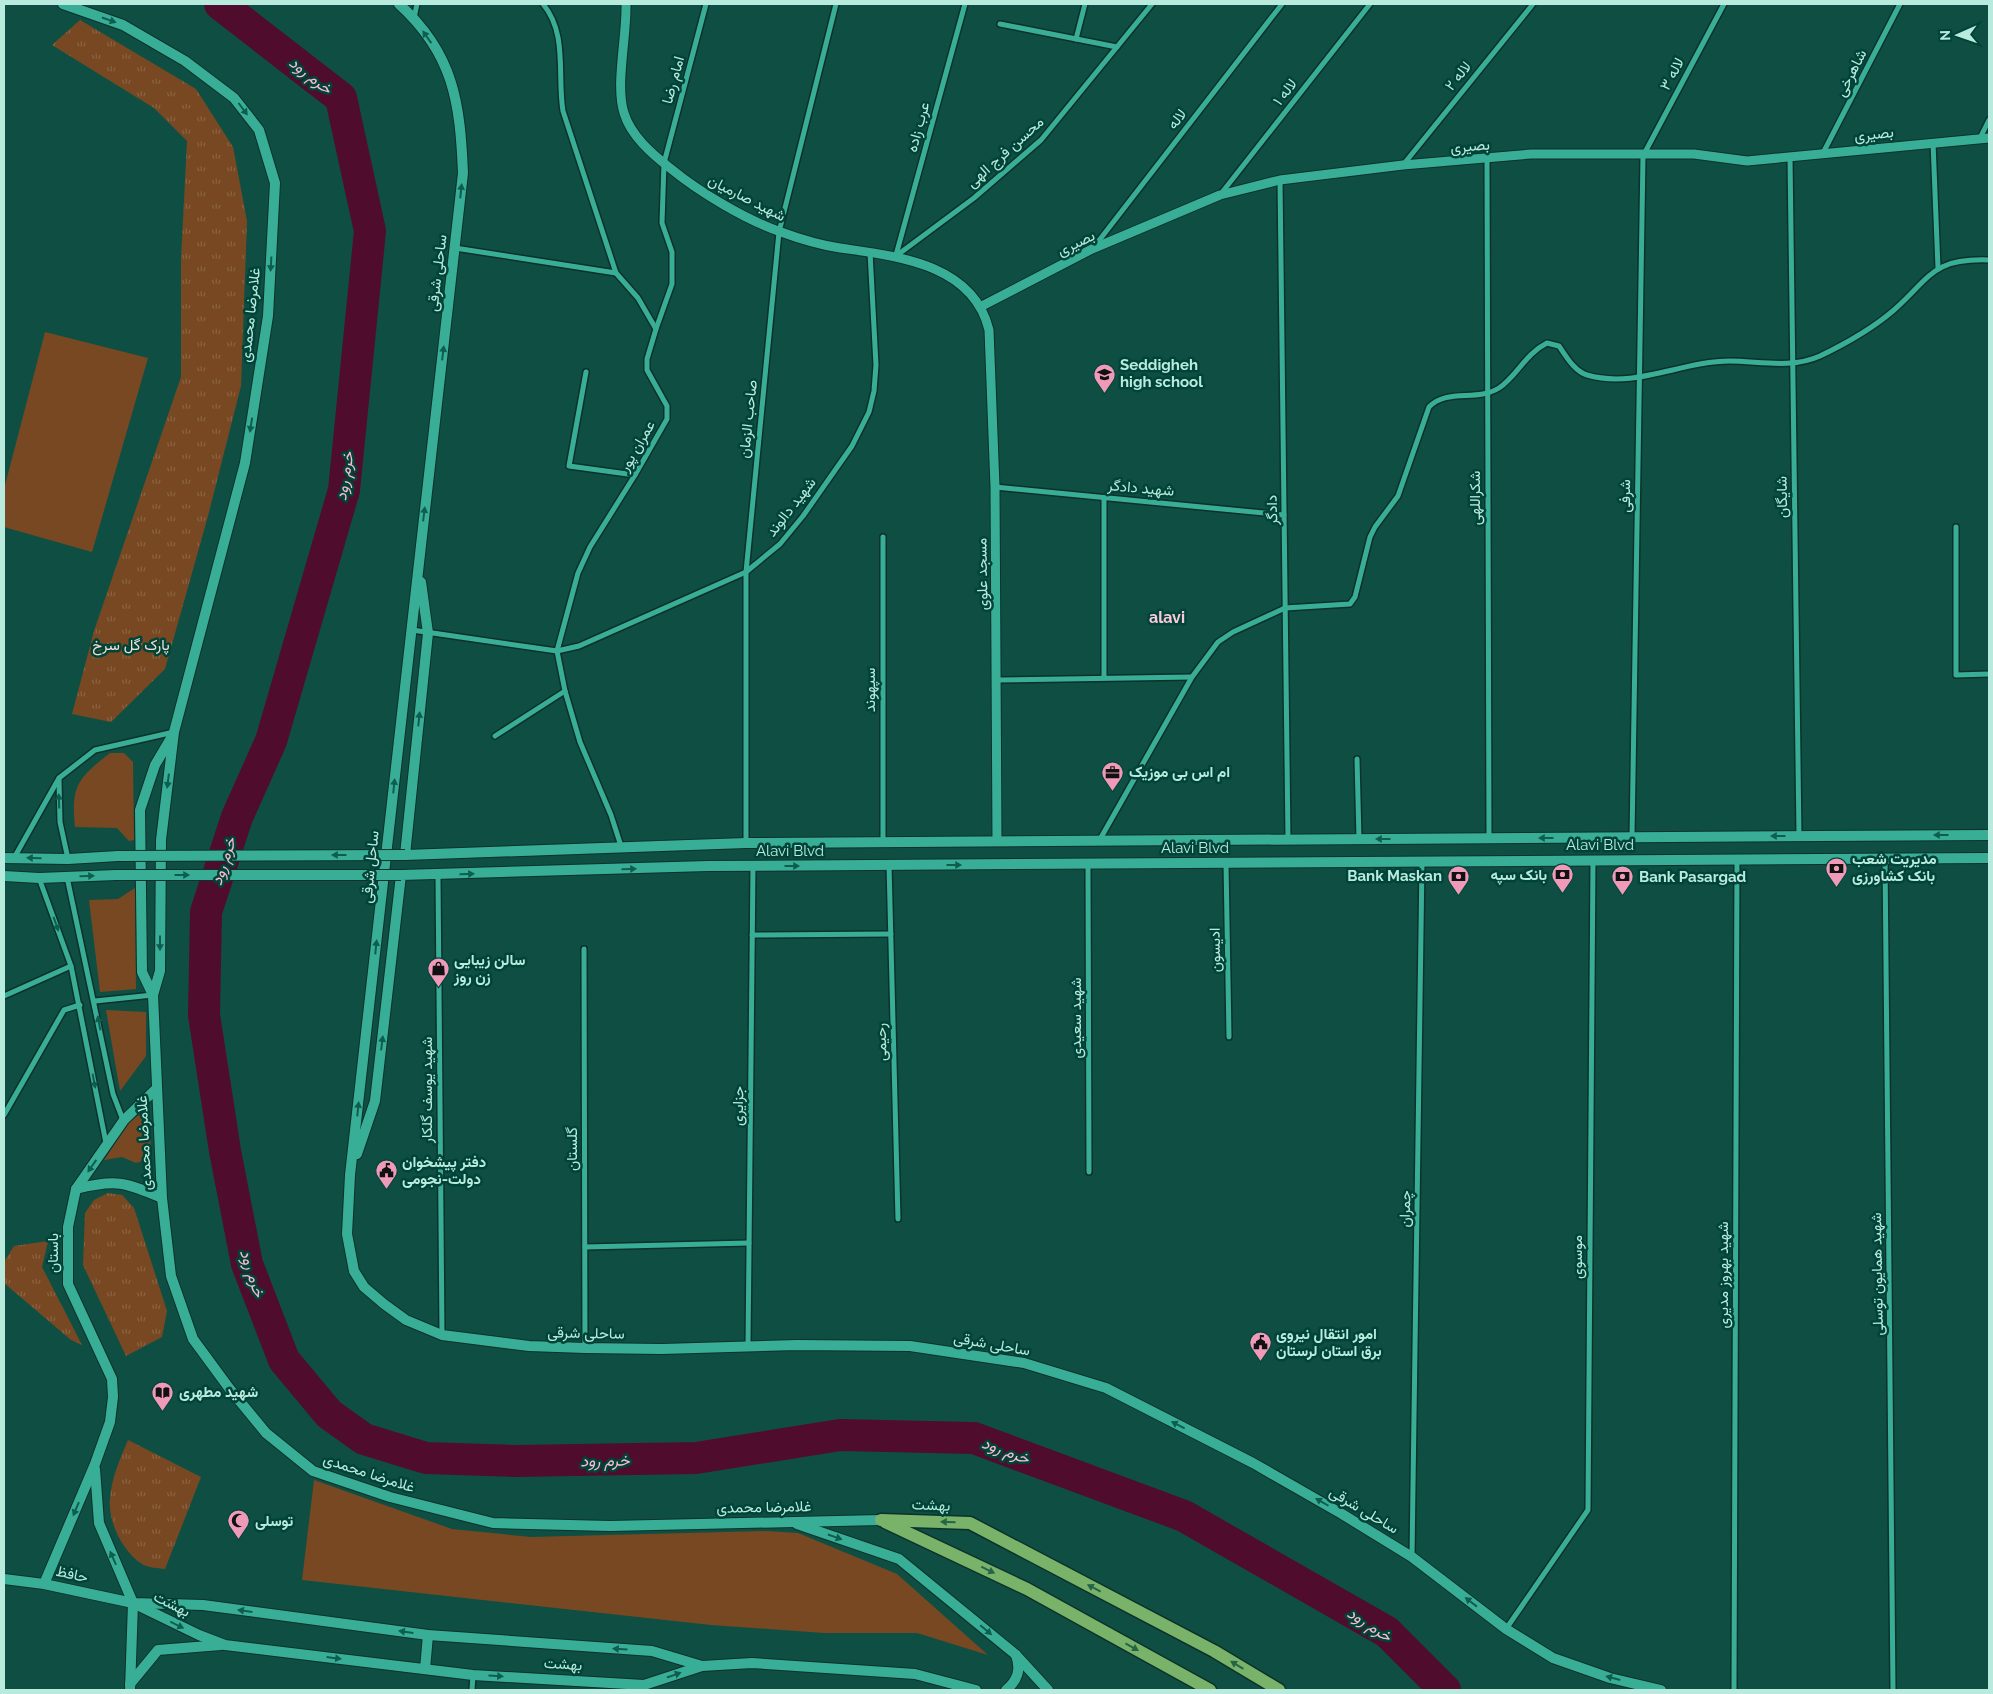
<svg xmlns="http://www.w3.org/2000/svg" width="1993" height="1694" font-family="Raleway,Vazirmatn,sans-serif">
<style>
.green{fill:#784822}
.park{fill:url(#park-tufts)}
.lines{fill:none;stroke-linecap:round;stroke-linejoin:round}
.river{stroke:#500c2c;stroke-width:32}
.minor-casing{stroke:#0d312a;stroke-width:8}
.tertiary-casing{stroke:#0d312a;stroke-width:11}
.secondary-casing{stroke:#0d312a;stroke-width:12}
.primary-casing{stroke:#0d312a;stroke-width:15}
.minor{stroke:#39ae97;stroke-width:5}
.tertiary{stroke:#39ae97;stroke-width:9}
.secondary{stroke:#39ae97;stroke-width:10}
.primary{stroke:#79b269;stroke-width:12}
.secondary-bridge-casing{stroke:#0d312a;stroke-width:12;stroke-linecap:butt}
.secondary-bridge{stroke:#39ae97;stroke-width:10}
.oneway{fill:#0e5e50}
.oneway2{fill:#246547}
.labels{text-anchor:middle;stroke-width:5;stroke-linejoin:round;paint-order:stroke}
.street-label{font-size:15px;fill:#b8eadd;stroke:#004439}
.poi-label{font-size:15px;font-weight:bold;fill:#b8eadd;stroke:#004439;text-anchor:start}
.park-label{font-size:15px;fill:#f3e1d4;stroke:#004439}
.water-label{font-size:16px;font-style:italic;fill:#fcbbd0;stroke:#004439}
.neighbourhood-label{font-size:16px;font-weight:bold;fill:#fbc9d9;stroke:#004439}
</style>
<defs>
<pattern id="park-tufts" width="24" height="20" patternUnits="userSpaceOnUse" patternTransform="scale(1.25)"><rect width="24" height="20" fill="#784822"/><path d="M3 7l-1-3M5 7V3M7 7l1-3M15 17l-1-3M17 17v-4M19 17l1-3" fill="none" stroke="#896342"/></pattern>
</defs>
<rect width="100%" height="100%" fill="#0f4f43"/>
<g class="green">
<path d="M45,332L148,358L92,552L4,527V489Z"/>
<path d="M110,753H124L133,762L134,840L129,841L117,828L75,827C71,786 77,779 110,753Z"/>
<path d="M135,888L136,989L100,992L89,900L118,899Z"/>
<path d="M106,1010L146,1012V1056L120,1091Z"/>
<path d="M139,1115L150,1131L151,1158L136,1163L122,1157L104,1160L130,1121Z"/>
<path d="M314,1480L452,1529L531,1537L767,1531L798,1533L897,1574L988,1655L917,1633H824L711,1625L302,1580Z"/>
</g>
<g class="park">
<path d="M80,20L196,89L233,147L247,221L241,386L208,516L165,669L111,722L72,714L94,631L181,377V260L187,141L154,108L52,45Z"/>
<path d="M108,1193L122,1195L134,1208L167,1311L162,1337L126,1356L83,1265L85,1213L94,1200Z"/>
<path d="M48,1241L42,1267L82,1345L71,1340L4,1283V1262L14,1246Z"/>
<path d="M128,1440L201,1477L165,1569C158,1568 148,1568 142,1564C123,1552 108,1522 110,1500C111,1479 120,1459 128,1440Z"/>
</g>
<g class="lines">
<path class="river" d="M220,4L341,98L370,231L344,490L271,741L237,817L206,912L204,1015L225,1151L247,1264L284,1360L329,1414L364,1439L426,1458L516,1461L696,1458L840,1435L974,1438L1184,1516L1387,1632L1445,1690"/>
<defs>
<g id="minor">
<path d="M543,4C568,34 557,75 563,111L616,273L638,298L656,329L647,359V370L667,406V419L635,475L590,547L578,573L557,651L565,691L580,742L611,815L621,846"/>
<path d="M414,18L417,4"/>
<path d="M1000,24L1117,47"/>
<path d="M1076,39L1085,4"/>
<path d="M1980,138L1989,120"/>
<path d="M1933,142L1938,268"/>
<path d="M1823,153L1900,4"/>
<path d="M1790,157L1799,836"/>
<path d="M1487,158L1489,838"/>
<path d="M1403,165L1533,4"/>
<path d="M1280,180L1288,839"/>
<path d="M1220,195L1370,4"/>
<path d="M1094,247L1282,4"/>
<path d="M455,248L616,273"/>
<path d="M896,255L965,4"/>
<path d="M896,256L974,198L1041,140L1152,4"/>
<path d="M656,329L672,284V252L662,223L664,163L706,4"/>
<path d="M586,372L569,466L635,475"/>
<path d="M995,487L1284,515"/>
<path d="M1956,527V675L1989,674"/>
<path d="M412,630L557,651L579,646L746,572L780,544L803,516L852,446L869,412L874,391L876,365L870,252"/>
<path d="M1104,678V498"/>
<path d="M997,680L1192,677"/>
<path d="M495,736L565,691"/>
<path d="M1357,759L1359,839"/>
<path d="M59,779L60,822L68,859"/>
<path d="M1632,837L1643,156L1724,4"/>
<path d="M1099,841L1192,677L1218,642L1233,632L1285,608L1350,604L1355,597L1370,537L1375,527L1398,496L1429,407C1447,388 1477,402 1499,388C1517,376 1525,354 1547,343L1559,346C1566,356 1574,371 1587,375C1635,389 1682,361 1730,361C1759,361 1791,369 1820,356C1845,344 1872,329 1894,310C1931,277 1932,258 1989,260"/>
<path d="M883,842V537"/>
<path d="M746,843V572L779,232L836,4"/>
<path d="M14,858L59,778L95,750L174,732"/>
<path d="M1885,858L1893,1690"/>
<path d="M1226,863L1229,1037"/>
<path d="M1088,864L1089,1172"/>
<path d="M889,865L898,1219"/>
<path d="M438,875L442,1334"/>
<path d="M67,877L113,1094L123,1120"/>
<path d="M39,878L71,966L106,1143"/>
<path d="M752,935L891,934"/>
<path d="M584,949L585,1348"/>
<path d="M4,996L71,966"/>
<path d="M95,1001L153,995"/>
<path d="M4,1115L64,1010L80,1005"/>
<path d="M585,1247L749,1243"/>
<path d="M748,1345L753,866"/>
<path d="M1412,1556L1422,862"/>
<path d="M1506,1629L1588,1510L1593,861"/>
<path d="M472,1690L473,1675"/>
<path d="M1734,1690L1737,859"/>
</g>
<g id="tertiary">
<path d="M626,4C627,36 615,85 624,113C631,136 652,154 670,168C699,192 746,220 781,232C800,239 820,245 840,248C895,256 973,263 989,330L995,487L997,841"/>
<path d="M980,307L1092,249L1220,195L1280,180L1403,165L1531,154H1694L1747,161L1989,138"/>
</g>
<g id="secondary">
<path d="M63,4L123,25L185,61L234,98L259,130L275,183L268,316L245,463L174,732L161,840L160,971L153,995L162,1198L171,1276L193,1339L229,1388L266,1433L313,1471L390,1497L493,1523L610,1526L881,1520"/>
<path d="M399,4C454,54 460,103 463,173L350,1175L347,1234L354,1271L364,1287L384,1304L406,1320L442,1335L529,1346L585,1348L662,1349L797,1345L910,1346L1024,1363L1106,1388L1253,1463L1342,1514L1412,1557L1506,1629L1553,1658L1610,1678L1661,1690"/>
<path d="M421,582L428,633L405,855L746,843L1989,835"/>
<path d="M4,858L68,859L118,856"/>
<path d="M4,876L39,878L116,875"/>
<path d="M153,995L142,972L140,810L155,765L171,738"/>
<path d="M357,1154L375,1101L401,875L708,866L1989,858"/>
<path d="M76,1189C116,1179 125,1182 162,1198"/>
<path d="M95,1469L99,1523L133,1603L130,1690"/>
<path d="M797,1524L899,1559L1015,1654L1048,1690"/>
<path d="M4,1579L44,1584L133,1603L203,1605L428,1635L652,1651L702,1666"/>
<path d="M44,1584L95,1464L110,1422L113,1397L112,1379L68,1284V1227L76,1189L124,1120L156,1089"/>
<path d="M133,1603L199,1635L225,1645L473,1675L644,1685L702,1666L752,1663L915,1674L976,1690"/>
<path d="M425,1669L428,1635"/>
<path d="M130,1684L158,1650L221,1645"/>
<path d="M1006,1690C1018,1680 1021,1670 1016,1655"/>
</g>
<g id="primary">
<path d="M881,1520L970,1523L1214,1651L1279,1690"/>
<path d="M885,1522L1027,1589L1210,1690"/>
</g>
</defs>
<use href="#minor" class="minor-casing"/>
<use href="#tertiary" class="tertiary-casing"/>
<use href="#secondary" class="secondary-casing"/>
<use href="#primary" class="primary-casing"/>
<use href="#minor" class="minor"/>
<use href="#tertiary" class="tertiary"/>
<use href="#secondary" class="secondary"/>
<use href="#primary" class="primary"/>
<defs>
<g id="secondary-bridge">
<path d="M118,856L405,855"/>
<path d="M116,875H401"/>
</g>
</defs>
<use href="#secondary-bridge" class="secondary-bridge-casing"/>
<use href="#secondary-bridge" class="secondary-bridge"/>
</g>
<defs><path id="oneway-solid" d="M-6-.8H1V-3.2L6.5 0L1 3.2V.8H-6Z" transform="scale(1.25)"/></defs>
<g class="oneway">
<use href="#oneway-solid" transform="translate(109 20) rotate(19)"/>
<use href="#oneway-solid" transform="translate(427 37) rotate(-125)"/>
<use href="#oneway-solid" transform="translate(243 109) rotate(53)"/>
<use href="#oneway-solid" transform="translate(461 191) rotate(-84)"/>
<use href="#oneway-solid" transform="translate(271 264) rotate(93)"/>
<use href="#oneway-solid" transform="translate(443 353) rotate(-83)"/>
<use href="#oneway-solid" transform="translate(251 425) rotate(99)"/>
<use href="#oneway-solid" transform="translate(424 514) rotate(-83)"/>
<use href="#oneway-solid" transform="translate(419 719) rotate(-84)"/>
<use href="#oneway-solid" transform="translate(168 781) rotate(97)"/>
<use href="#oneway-solid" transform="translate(394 786) rotate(-84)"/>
<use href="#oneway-solid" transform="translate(59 801) rotate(-92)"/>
<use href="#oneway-solid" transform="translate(1941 835) rotate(180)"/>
<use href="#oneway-solid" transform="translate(1778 836) rotate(180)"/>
<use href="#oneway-solid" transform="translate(1546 838) rotate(180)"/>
<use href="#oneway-solid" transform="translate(1383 839) rotate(180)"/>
<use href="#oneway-solid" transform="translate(339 855) rotate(180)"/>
<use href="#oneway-solid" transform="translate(34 858) rotate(-179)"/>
<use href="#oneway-solid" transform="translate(954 865)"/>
<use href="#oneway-solid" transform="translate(792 866)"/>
<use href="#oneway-solid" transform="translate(629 869) rotate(-2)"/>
<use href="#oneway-solid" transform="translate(467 874) rotate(-2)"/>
<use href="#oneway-solid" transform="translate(182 875)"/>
<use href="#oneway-solid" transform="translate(87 876) rotate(-2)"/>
<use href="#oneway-solid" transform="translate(56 924) rotate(70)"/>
<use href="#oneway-solid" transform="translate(160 943) rotate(90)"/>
<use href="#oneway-solid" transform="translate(376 947) rotate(-84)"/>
<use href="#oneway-solid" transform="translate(99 1023) rotate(-101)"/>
<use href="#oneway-solid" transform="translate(382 1043) rotate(-83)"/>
<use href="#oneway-solid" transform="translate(94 1081) rotate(79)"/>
<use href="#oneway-solid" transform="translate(358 1109) rotate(-84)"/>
<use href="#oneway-solid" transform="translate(92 1166) rotate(125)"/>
<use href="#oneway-solid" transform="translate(1178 1425) rotate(-153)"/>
<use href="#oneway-solid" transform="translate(1322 1502) rotate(-150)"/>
<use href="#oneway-solid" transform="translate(76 1509) rotate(113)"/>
<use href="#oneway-solid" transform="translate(835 1537) rotate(19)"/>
<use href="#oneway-solid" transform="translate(113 1558) rotate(-114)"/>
<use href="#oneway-solid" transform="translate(1471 1602) rotate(-142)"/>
<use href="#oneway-solid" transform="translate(245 1611) rotate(-172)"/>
<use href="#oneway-solid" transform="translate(177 1625) rotate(26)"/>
<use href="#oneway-solid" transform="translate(986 1630) rotate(40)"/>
<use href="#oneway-solid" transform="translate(406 1632) rotate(-172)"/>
<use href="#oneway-solid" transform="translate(620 1649) rotate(-176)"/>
<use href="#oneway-solid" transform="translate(334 1658) rotate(7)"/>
<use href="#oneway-solid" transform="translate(674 1675) rotate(-19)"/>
<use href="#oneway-solid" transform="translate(496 1676) rotate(4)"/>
<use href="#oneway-solid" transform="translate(1613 1678) rotate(-165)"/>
</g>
<g class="oneway2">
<use href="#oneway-solid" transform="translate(948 1522) rotate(-178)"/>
<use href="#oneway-solid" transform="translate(988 1570) rotate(26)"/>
<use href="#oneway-solid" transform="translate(1094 1588) rotate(-152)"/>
<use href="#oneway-solid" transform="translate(1132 1647) rotate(29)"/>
<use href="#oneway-solid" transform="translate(1237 1665) rotate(-149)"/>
</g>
<defs>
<symbol id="school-pin" viewBox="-11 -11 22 30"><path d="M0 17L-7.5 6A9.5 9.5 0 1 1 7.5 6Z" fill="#ef9ab8" stroke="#004439"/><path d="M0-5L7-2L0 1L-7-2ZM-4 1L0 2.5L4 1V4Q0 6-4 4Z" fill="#111"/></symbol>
<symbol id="office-pin" viewBox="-11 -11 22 30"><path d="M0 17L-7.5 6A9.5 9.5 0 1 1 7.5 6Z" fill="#ef9ab8" stroke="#004439"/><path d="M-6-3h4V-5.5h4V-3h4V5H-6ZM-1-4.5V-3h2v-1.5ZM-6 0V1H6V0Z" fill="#111"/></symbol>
<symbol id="bank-pin" viewBox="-11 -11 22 30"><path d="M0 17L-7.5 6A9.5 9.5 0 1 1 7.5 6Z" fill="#ef9ab8" stroke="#004439"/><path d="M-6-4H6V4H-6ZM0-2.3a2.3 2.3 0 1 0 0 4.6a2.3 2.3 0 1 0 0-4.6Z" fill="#111"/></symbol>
<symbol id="shop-pin" viewBox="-11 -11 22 30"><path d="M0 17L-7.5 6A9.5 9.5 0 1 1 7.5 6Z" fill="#ef9ab8" stroke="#004439"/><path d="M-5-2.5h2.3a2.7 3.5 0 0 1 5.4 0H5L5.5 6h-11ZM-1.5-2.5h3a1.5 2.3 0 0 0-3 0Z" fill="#111"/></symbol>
<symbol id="civic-pin" viewBox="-11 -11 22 30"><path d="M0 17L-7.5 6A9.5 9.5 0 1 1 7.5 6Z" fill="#ef9ab8" stroke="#004439"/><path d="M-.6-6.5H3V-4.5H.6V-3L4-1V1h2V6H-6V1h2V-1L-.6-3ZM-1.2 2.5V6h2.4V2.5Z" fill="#111"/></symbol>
<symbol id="library-pin" viewBox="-11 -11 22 30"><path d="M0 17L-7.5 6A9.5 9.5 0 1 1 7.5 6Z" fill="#ef9ab8" stroke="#004439"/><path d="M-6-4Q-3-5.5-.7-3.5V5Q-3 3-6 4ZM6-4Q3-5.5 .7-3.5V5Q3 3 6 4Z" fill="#111"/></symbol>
<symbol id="mosque-pin" viewBox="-11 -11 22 30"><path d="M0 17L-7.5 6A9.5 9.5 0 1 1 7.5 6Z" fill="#ef9ab8" stroke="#004439"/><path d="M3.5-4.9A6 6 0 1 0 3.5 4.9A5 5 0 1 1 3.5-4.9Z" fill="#111"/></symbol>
</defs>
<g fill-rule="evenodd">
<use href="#school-pin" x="1092" y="362" width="25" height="34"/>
<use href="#office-pin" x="1100" y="760" width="25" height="34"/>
<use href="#bank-pin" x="1824" y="856" width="25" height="34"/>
<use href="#bank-pin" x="1550" y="862" width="25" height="34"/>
<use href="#bank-pin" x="1446" y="864" width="25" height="34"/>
<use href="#bank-pin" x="1610" y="864" width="25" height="34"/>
<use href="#shop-pin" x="426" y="956" width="25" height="34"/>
<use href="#civic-pin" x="374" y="1158" width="25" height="34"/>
<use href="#civic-pin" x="1248" y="1330" width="25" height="34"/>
<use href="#library-pin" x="150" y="1380" width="25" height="34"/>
<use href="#mosque-pin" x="226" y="1508" width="25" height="34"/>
</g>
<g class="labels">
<g class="street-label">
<text transform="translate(1851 73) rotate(-63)" y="5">شاهرخی</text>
<text transform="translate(1672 74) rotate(-62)" y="5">لاله ۳</text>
<text transform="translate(1458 76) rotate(-51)" y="5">لاله ۲</text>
<text transform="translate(673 80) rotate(-75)" y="5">امام رضا</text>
<text transform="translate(1285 92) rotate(-52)" y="5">لاله ۱</text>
<text transform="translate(1177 119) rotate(-52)" y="5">لاله</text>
<text transform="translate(918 127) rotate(-75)" y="5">عرب زاده</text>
<text transform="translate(1874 134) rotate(-6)" y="5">بصیری</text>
<text transform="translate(1470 146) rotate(-5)" y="5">بصیری</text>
<text transform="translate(1005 152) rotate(-42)" y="5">محسن فرج الهی</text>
<text transform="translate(747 198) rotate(27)" y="5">شهید صارمیان</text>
<text transform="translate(1076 243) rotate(-26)" y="5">بصیری</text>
<text transform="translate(437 273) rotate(-83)" y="5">ساحلی شرقی</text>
<text transform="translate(250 315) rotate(-84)" y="5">غلامرضا محمدی</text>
<text transform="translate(748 419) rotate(-84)" y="5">صاحب الزمان</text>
<text transform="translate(637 446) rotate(-60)" y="5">عمران پور</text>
<text transform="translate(1141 488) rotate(5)" y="5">شهید دادگر</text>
<text transform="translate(1625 496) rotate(-89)" y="5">شرفی</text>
<text transform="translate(1782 497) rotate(-91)" y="5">شایگان</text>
<text transform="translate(1475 498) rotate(-90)" y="5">شکراللهی</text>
<text transform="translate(791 507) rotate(-52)" y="5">شهید دالوند</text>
<text transform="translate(1272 510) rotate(-91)" y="5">دادگر</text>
<text transform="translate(982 574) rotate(-91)" y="5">مسجد علوی</text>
<text transform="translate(870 690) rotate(-90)" y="5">سپهوند</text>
<text x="1600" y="850">Alavi Blvd</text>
<text x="1195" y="853">Alavi Blvd</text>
<text x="790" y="856">Alavi Blvd</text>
<text transform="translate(370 867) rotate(-84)" y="5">ساحل شرقی</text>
<text transform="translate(1215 950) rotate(-91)" y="5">ادیسون</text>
<text transform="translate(1076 1018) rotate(-90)" y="5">شهید سعیدی</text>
<text transform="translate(881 1042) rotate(-91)" y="5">رحیمی</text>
<text transform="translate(427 1090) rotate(-90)" y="5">شهید یوسف گلکار</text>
<text transform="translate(738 1106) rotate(-89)" y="5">جزایری</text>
<text transform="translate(144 1143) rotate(-93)" y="5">غلامرضا محمدی</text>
<text transform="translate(572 1149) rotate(-90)" y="5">گلستان</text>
<text transform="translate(1405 1209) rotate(-89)" y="5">چمران</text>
<text transform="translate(53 1253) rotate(-90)" y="5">باستان</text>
<text transform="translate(1577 1257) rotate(-90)" y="5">موسوی</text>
<text transform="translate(1877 1274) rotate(-91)" y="5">شهید همایون توسلی</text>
<text transform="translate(1723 1275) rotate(-90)" y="5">شهید بهروز مدیری</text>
<text transform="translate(586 1333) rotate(1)" y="5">ساحلی شرقی</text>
<text transform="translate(992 1344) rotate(10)" y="5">ساحلی شرقی</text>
<text transform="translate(369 1473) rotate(18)" y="5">غلامرضا محمدی</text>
<text transform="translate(931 1505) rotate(2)" y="5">بهشت</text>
<text transform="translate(764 1507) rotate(-1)" y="5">غلامرضا محمدی</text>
<text transform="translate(1364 1510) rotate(31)" y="5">ساحلی شرقی</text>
<text transform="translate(72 1574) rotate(12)" y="5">حافظ</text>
<text transform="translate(172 1604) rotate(27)" y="5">بهشت</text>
<text transform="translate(563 1664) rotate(4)" y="5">بهشت</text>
</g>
<g class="poi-label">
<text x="1120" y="370">Seddigheh<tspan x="1120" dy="17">high school</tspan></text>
<text x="1129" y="777">ام اس بی موزیک</text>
<text x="1852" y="864">مدیریت شعب<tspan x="1852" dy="17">بانک کشاورزی</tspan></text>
<text x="1547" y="880" text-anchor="end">بانک سپه</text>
<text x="1442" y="881" text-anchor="end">Bank Maskan</text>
<text x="1639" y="882">Bank Pasargad</text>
<text x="454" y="965">سالن زیبایی<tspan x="454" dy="17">زن روز</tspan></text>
<text x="402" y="1167">دفتر پیشخوان<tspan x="402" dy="17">دولت-نجومی</tspan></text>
<text x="1276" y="1339">امور انتقال نیروی<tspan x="1276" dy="17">برق استان لرستان</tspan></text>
<text x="179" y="1397">شهید مطهری</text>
<text x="255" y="1526">توسلی</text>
</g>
<g class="park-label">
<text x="131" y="650">پارک گل سرخ</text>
</g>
<g class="water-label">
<text transform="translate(311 75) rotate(38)" y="6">خرم رود</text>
<text transform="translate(344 476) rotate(-81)" y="6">خرم رود</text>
<text transform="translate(223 861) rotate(-72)" y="6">خرم رود</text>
<text transform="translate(253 1273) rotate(72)" y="6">خرم رود</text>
<text transform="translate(1006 1450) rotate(20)" y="6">خرم رود</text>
<text transform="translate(605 1460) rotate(-1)" y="6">خرم رود</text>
<text transform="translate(1370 1624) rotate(33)" y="6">خرم رود</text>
</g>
<g class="neighbourhood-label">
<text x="1167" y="623">alavi</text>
</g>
</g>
<rect width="1993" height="1694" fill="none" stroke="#b8eadd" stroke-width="10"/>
<g transform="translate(1958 35) rotate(268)" stroke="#004439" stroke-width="4" paint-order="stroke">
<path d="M0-4L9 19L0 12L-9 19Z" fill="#b8eadd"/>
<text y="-8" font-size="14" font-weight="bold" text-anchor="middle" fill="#b8eadd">N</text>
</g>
</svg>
